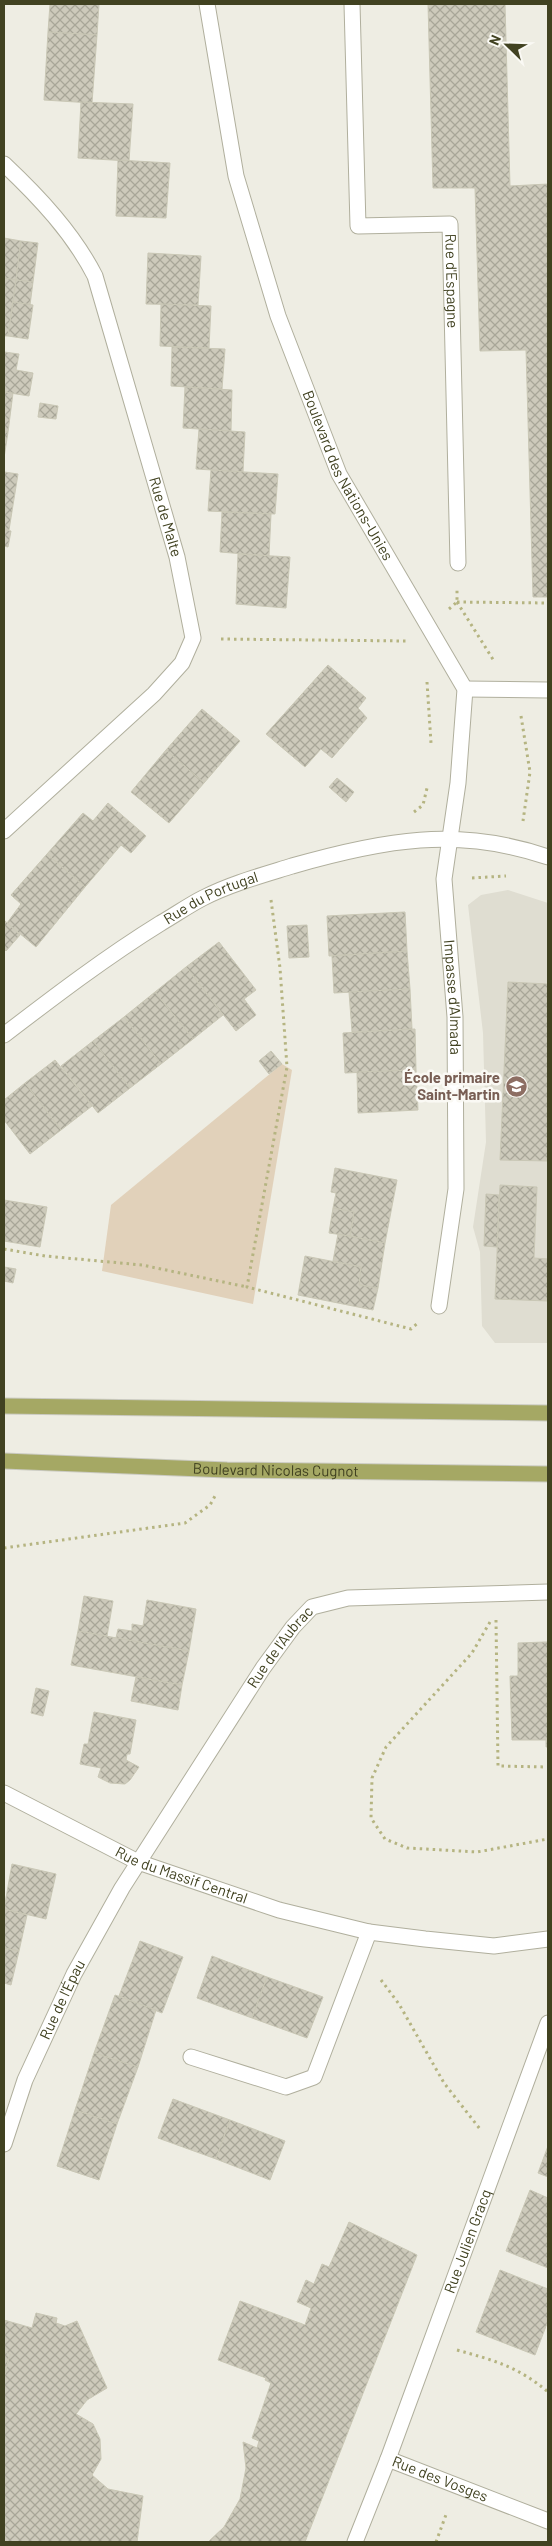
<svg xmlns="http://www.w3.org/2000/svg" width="552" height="2546" font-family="Barlow,sans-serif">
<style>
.built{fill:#dfddd1}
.green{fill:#e1d1ba}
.building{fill:url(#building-cross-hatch);stroke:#c9c7b5}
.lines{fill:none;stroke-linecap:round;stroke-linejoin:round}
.street-casing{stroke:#b0af9d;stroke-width:17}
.primary-casing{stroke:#cacac1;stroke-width:17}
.path{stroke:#b5b481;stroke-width:3;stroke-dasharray:2.5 4;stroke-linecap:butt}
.street{stroke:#fff;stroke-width:15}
.primary{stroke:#a5a864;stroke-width:15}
.labels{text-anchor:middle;stroke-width:5;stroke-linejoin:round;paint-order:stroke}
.street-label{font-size:15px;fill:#414221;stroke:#faf9f4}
.education-label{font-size:15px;font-weight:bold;fill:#785e54;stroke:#faf9f4;text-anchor:end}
</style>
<defs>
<pattern id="building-cross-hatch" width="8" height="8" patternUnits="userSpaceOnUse" patternTransform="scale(1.25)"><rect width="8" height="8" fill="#cdcabb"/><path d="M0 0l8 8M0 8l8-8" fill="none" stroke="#a8a698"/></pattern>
</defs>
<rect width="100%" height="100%" fill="#eeede3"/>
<path class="built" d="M508,890L548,903V1343H495L482,1326L480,1252L473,1227L486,1142L483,1033L468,905L481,895Z"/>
<path class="green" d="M282,1064L292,1070L253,1304L102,1271L111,1205Z"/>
<g class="building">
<path d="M50,4H99L97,35L48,32Z"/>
<path d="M428,4H505L510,186L548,184V597H533L526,350L480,351L475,188H433Z"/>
<path d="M48,32L97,35L92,103L44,100Z"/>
<path d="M81,102L133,104L129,161L78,158Z"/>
<path d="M118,160L170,163L166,218L116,216Z"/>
<path d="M4,238L21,241L16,280L4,278Z"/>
<path d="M21,241L38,243L33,282L16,280Z"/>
<path d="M148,253L201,256L198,305L146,304Z"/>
<path d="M4,278L16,280L8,336H4Z"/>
<path d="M16,280L33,282L30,305L13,302Z"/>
<path d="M13,302L33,305L28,339L8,336Z"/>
<path d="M161,304L211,306L209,348L160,346Z"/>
<path d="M172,347L225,349L222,389L171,386Z"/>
<path d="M4,352L19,354L16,370L33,373L29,396L4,392Z"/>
<path d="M185,387L232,390L231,431L183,428Z"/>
<path d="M4,392L13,393L8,432H4Z"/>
<path d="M40,403L58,406L56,419L38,417Z"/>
<path d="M199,429L245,432L243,472L196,469Z"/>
<path d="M4,432H8L4,458Z"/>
<path d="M211,470L278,474L275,514L208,511Z"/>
<path d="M4,472L18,474L9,530H4Z"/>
<path d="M222,512L271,514L269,556L220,552Z"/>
<path d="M4,530L11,531L8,547L4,546Z"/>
<path d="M238,554L290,557L286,608L236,604Z"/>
<path d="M328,665L366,698L358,708L367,718L332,758L321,749L305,767L266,734Z"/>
<path d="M202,709L240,741L204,783L166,750Z"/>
<path d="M166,750L204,783L169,823L131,792Z"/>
<path d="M337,778L354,792L346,802L329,787Z"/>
<path d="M108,803L146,836L131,853L121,845L85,887L47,854L83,813L93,821Z"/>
<path d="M47,854L85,887L36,947L7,923L21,904L11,895Z"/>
<path d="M405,912L407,951L329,956L327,916Z"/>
<path d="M4,920L20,935L6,951L4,949Z"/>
<path d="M307,925L309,957L289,958L287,926Z"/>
<path d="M219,942L256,990L244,999L256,1015L236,1031L186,967Z"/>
<path d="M407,951L410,989L334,993L332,956Z"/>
<path d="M186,967L223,1015L193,1039L155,992Z"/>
<path d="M508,982L548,984V1161L500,1160Z"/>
<path d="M410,989L412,1029L352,1032L349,992Z"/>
<path d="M155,992L193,1039L161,1064L124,1017Z"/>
<path d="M124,1017L161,1064L130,1088L93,1041Z"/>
<path d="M415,1029L416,1070L345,1073L343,1033Z"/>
<path d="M93,1041L130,1088L98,1113L61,1066Z"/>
<path d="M271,1051L282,1064L269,1074L259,1061Z"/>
<path d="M55,1060L92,1106L61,1130L25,1083Z"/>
<path d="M416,1070L418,1110L358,1113L357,1072Z"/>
<path d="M25,1083L61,1130L30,1154L4,1120V1100Z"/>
<path d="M335,1168L397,1180L385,1243L350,1236L354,1212L333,1208L336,1193L331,1192Z"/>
<path d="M500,1185L537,1187L534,1258L548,1259V1301L495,1299Z"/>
<path d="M486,1194L499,1195L497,1247L484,1246Z"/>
<path d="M4,1200L47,1207L40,1247L4,1241Z"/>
<path d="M333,1208L354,1212L350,1236L329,1233Z"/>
<path d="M338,1234L385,1243L378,1288L359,1285L361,1267L333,1261Z"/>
<path d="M305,1256L361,1267L359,1285L378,1288L373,1310L298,1295Z"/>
<path d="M4,1267L16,1269L13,1283L4,1281Z"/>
<path d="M84,1596L113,1601L107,1636L78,1631Z"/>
<path d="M147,1600L196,1609L189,1651L116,1638L118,1629L132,1631V1624L143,1626Z"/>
<path d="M78,1631L189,1651L182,1685L71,1665Z"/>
<path d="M545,1642H548V1747H546V1740H512L510,1676H518V1643Z"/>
<path d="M136,1677L182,1685L178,1710L131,1701Z"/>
<path d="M36,1688L49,1691L43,1716L31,1713Z"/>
<path d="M94,1712L136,1720L130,1754H127L126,1760L139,1767L130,1780L125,1784L110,1783L98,1777L101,1768L80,1764L84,1744H88Z"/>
<path d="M12,1864L56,1874L46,1919L4,1909Z"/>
<path d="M4,1909L27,1915L19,1951L4,1948Z"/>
<path d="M140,1941L183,1957L162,2013L119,1996Z"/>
<path d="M4,1948L19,1951L11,1985L4,1983Z"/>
<path d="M212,1956L267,1977L252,2018L197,1998Z"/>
<path d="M267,1977L323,1997L307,2038L252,2018Z"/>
<path d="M115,1995L156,2010L138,2067L94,2053Z"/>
<path d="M94,2053L138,2067L117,2124L75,2110Z"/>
<path d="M173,2099L230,2120L216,2159L158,2138Z"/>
<path d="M75,2110L117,2124L99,2180L57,2166Z"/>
<path d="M230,2120L285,2141L270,2180L216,2159Z"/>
<path d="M548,2146V2177L538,2173Z"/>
<path d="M530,2190L548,2198V2268L506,2251Z"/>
<path d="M349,2222L417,2255L305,2542H208L224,2527L240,2499L246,2468L243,2442L257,2448L259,2441L252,2438L271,2383L265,2380L266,2378L218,2360L240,2301L305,2325L311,2308L297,2302L306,2280L314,2284L322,2264L329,2267Z"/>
<path d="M500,2270L548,2289V2321L535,2355L476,2332Z"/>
<path d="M36,2313L57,2318L56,2323L65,2326L77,2321L107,2388L87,2400L76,2414L93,2424L100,2439L101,2459L92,2475L108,2489L143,2496L137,2542H4V2377L10,2354L4,2352V2320L32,2328Z"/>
<path d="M4,2352L10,2354L4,2377Z"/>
</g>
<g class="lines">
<defs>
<g id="street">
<path id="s1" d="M207,4L236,176L278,316L339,474L465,689L458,783L444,879L455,1017L456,1189L439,1306"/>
<path id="s2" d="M352,4L358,226L450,224L458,563"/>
<path id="s3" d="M4,164C39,197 73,233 95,276L177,557L193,638L182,663L154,694L4,831"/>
<path d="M465,689L548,690"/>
<path id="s4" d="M4,1035C55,996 106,957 161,923C175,915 189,905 203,898C230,884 263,875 292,866C383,840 457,826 548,857"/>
<path id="s5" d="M4,1793L138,1862L279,1910L369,1932L425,1939L494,1946L548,1939"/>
<path d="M191,2057L286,2087L314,2077L369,1932"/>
<path id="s6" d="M4,2144L25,2080L74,1974L122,1888L263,1668L293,1627L312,1607L348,1598L548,1592"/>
<path id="s7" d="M388,2459L548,2023"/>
<path id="s8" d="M355,2542L388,2459L548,2521"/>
</g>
<g id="primary">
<path d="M4,1406L548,1413"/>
<path id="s9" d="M4,1461L227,1470L548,1474"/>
</g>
</defs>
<use href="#street" class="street-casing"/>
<use href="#primary" class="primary-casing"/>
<g class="path">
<path d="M457,602L494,661"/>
<path d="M457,602L548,603"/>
<path d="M449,609L457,602V589"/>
<path d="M221,639L407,641"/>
<path d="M427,682L431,743"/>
<path d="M521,716L530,772L523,821"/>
<path d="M414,812L423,805L427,788"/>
<path d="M472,878L506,876"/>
<path d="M271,900L280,968L287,1067L247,1287L411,1329L419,1322"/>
<path d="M4,1249L45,1256L142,1265L247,1287"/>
<path d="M4,1548L185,1523L210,1505L215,1496"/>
<path d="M496,1620L498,1766L548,1767"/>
<path d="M490,1622L472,1653L386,1747L372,1778L371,1818L385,1839L407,1848L477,1852L548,1839"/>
<path d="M381,1980L399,2004L444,2083L480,2129"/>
<path d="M457,2350C493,2360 519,2367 548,2392"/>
<path d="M436,2542L447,2512"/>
</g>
<use href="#street" class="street"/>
<use href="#primary" class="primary"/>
</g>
<defs>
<symbol id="school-disc" viewBox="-11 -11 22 22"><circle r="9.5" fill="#8d6e63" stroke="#faf9f4"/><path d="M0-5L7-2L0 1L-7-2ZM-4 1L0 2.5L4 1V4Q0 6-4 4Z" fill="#fff"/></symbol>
</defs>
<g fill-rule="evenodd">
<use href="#school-disc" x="504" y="1074" width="25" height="25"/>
</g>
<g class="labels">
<g class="street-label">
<text dy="5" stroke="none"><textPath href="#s2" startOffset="371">Rue d'Espagne</textPath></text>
<text dy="5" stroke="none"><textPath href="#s1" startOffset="495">Boulevard des Nations-Unies</textPath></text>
<text dy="5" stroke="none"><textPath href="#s3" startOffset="396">Rue de Malte</textPath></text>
<text dy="5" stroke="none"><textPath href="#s4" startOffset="249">Rue du Portugal</textPath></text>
<text dy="5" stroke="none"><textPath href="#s1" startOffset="1049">Impasse d’Almada</textPath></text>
<text dy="5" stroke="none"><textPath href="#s9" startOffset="272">Boulevard Nicolas Cugnot</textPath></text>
<text dy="5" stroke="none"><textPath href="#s6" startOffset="571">Rue de l'Aubrac</textPath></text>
<text dy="5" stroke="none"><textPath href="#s5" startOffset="196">Rue du Massif Central</textPath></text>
<text dy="5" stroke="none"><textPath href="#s6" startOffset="156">Rue de l'Épau</textPath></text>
<text dy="5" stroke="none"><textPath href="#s7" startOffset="232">Rue Julien Gracq</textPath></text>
<text dy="5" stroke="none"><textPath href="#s8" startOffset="145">Rue des Vosges</textPath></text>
</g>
<g class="education-label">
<text x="500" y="1083">École primaire<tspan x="500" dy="17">Saint-Martin</tspan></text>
</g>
</g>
<rect width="552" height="2546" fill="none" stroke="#414221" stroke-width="10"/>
<g transform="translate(507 45) rotate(293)" stroke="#faf9f4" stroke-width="4" paint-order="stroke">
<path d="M0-4L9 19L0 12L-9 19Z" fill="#414221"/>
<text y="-8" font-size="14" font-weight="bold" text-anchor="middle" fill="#414221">N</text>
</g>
</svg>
